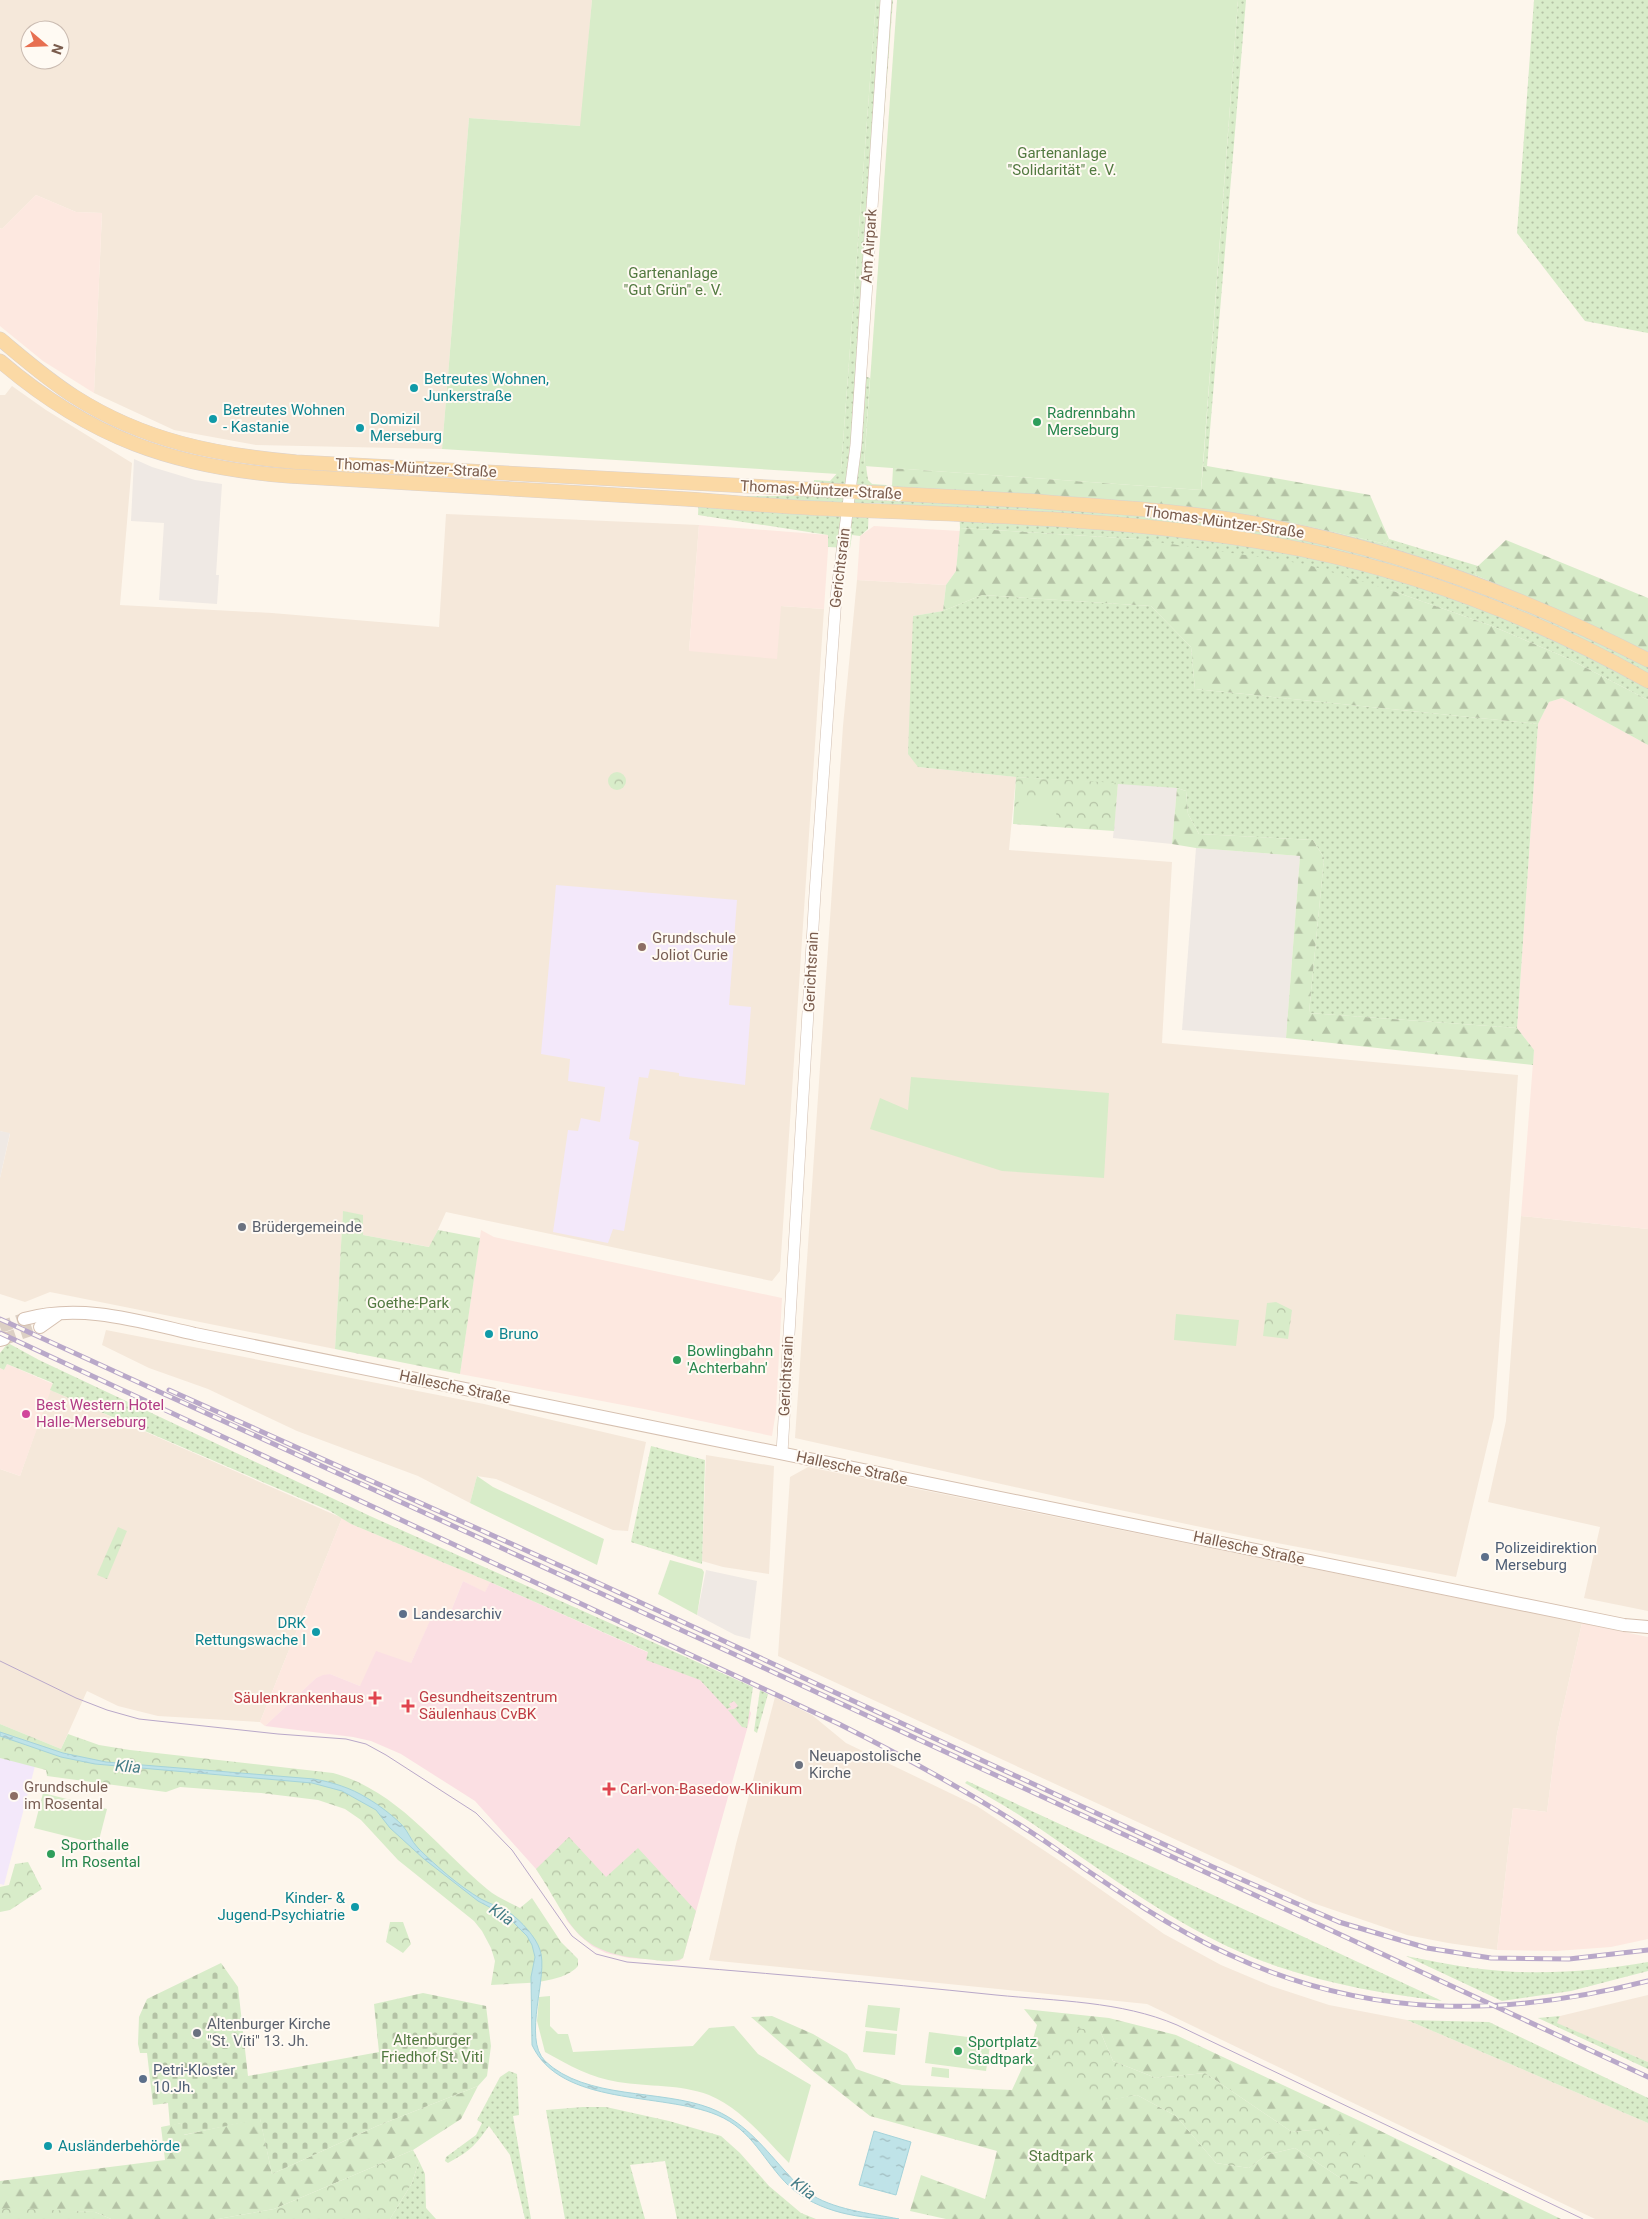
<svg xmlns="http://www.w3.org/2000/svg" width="1648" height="2219" font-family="Roboto,sans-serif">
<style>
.residential{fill:#f5e8da;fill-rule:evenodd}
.commercial{fill:#fde8e0}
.industrial{fill:#efe9e4}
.education{fill:#f3e8fa}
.medical{fill:#fbdfe3}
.grass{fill:url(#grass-dots)}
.forest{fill:url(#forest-firs);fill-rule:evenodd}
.cemetery{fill:url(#cemetery-stones)}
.park{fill:url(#park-crowns)}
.garden{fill:#d8ecc9}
.water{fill:url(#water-ripples);stroke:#a5d3da}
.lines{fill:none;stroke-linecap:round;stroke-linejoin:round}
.secondary-tunnel{stroke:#dcd0c4;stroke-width:12;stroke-dasharray:12 6;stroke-linecap:butt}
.tertiary-casing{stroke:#d1beb0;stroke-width:12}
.secondary-casing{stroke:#d6c0b0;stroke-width:14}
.primary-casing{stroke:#dad1cd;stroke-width:15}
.tertiary{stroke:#fff;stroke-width:11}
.secondary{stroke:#fff;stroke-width:12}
.primary{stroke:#fbd9a5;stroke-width:14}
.tram{stroke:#b9a8c9;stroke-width:1}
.rail-casing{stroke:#b9a8c9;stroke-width:5}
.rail{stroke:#fffaf3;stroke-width:3;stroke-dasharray:9;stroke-linecap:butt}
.culture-dot{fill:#0f9aa8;stroke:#fffaf3;stroke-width:2}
.leisure-dot{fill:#2e9e5b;stroke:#fffaf3;stroke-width:2}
.education-dot{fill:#8d6e63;stroke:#fffaf3;stroke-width:2}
.worship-dot{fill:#6b7280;stroke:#fffaf3;stroke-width:2}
.hotel-dot{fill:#d1479c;stroke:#fffaf3;stroke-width:2}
.service-dot{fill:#5c6f8a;stroke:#fffaf3;stroke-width:2}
.health-dot{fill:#e0444e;stroke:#fffaf3;stroke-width:2}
.labels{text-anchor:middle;stroke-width:4;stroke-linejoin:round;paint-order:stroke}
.park-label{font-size:15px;fill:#537a41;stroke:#fffaf3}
.street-label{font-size:15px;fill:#7a5c4d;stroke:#fffaf3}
.culture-label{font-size:15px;fill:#0d838f;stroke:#fffaf3;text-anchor:start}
.leisure-label{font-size:15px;fill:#27864d;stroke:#fffaf3;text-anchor:start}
.education-label{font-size:15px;fill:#785e54;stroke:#fffaf3;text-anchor:start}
.worship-label{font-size:15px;fill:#5b616d;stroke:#fffaf3;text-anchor:start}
.hotel-label{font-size:15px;fill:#b23c85;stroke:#fffaf3;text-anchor:start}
.service-label{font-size:15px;fill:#4e5e75;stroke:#fffaf3;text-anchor:start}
.health-label{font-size:15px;fill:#be3a42;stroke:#fffaf3;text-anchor:start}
.water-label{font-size:16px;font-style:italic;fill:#437c86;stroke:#fffaf3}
</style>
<defs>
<pattern id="grass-dots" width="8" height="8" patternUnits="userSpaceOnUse" patternTransform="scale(1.25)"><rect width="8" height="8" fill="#d8ecc9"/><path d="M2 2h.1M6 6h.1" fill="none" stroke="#b4c2a5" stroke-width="1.8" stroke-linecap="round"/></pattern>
<pattern id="forest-firs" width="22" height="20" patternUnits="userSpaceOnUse" patternTransform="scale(1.25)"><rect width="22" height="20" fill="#d8ecc9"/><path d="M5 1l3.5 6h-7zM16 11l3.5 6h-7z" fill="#b4c2a5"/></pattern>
<pattern id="cemetery-stones" width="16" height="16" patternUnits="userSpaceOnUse" patternTransform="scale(1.25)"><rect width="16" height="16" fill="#d8ecc9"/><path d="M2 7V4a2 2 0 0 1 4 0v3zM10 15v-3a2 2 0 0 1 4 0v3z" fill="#b4c2a5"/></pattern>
<pattern id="park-crowns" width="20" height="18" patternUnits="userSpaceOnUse" patternTransform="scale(1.25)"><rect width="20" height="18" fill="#d8ecc9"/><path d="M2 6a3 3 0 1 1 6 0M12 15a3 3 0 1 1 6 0" fill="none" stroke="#b4c2a5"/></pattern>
<pattern id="water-ripples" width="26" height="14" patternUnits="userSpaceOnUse" patternTransform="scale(1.25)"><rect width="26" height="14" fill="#bfe3e8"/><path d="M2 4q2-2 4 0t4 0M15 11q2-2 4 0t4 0" fill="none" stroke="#a0bbbe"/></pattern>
</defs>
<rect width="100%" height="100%" fill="#fdf6ec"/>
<g class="residential">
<path d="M0,0H592L581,126L469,118L442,449L256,445L174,430L94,393L102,213L76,212L36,195L2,229L0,228ZM30,30H60V60H30Z"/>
<path d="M12,386L46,410L132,463L120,605L272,613L439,627L446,514L699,525L689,651L781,606L824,609L780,1271L772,1281L446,1212L430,1247L363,1235L343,1212L335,1349L50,1292L25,1302L0,1294V1178L10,1134L0,1131V395H5Z"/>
<path d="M857,580L946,585L943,611L913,616L918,767L1016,777L1009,850L1172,862L1162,1043L1518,1075L1494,1417L1456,1577L1277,1543L1096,1505L795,1438L843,726Z"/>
<path d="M1521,1216L1648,1229V1611L1584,1598L1600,1527L1488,1502L1506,1421Z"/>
<path d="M106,1330L484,1404L646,1442L628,1531L613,1530L496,1479L477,1476L470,1503L418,1476L297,1431L208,1389L149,1368L102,1345Z"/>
<path d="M50,1390L342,1518L260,1722L158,1716L118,1706L87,1691L61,1749L0,1724V1469L20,1476Z"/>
<path d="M706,1455L774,1466L769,1574L723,1567L702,1561Z"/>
<path d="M808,1467L1582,1623L1557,1734L1547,1812L1513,1808L1497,1950L1448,1943L1407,1935L1313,1903L778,1656L790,1477Z"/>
<path d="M775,1697L812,1715L846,1743L977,1806L1063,1863L1164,1934L1221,1965L1271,1986L1329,2005L1407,2020L1648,2123V2219H1595L1147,2004L709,1960L736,1844Z"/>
<path d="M1648,1995V2062L1556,2023L1560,2016Z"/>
</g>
<g class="commercial">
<path d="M36,195L76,212L102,213L94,393L43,361L0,326V228L2,229Z"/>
<path d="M699,525L829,535L824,609L781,606L777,659L689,651Z"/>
<path d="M874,526L960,531L956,571L946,585L857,580L860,536Z"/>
<path d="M1562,698L1648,745V1229L1521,1216L1534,1050L1517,1028L1538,724L1549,702Z"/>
<path d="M481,1230L494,1237L782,1298L776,1411L772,1436L644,1409L460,1374Z"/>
<path d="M7,1364L53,1384L20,1476L0,1469V1368L4,1370Z"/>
<path d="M342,1518L351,1524L490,1582L485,1593L463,1581L447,1621L432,1617L411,1663L360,1686L330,1674L316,1678L265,1726L260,1722Z"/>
<path d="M1582,1623L1648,1637V1939L1611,1947L1556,1951L1497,1950L1513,1808L1547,1812L1557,1734Z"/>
</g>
<g class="industrial">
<path d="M134,459L152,467L195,480L222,484L216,575H219L217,604L159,600L164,523L131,521Z"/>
<path d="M1118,783L1177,788L1172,844L1113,838Z"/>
<path d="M1196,848L1300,856L1286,1038L1182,1030Z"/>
<path d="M0,1131L10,1133L0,1178Z"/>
<path d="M706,1570L757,1581L750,1639L735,1635L697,1615Z"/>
</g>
<g class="education">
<path d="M556,885L737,900L729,1005L751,1007L745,1085L679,1076V1073L650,1069L648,1078L639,1077L629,1139L639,1142L624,1231L613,1229L608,1243L553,1232L568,1130L578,1131L581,1118L600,1122L605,1087L568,1081L570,1059L541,1054Z"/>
<path d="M0,1758L35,1766L4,1885L0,1884Z"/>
</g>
<path class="medical" d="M463,1581L485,1592L490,1582L741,1694L751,1713L749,1722L683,1958L679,1961L629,1958L606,1953L592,1946L579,1935L567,1921L561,1907L536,1869L475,1801L401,1754L371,1741L353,1737L265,1726L316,1678L323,1675L330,1674L360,1686L376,1651L411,1663L432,1616L447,1621Z"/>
<g class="grass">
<path d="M876,0H893L864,376L870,378L864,466H866L868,480L872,484L1122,501L1207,510L1293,523L1386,544L1389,539L1478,566L1475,575L1570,615L1648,652V700L1567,658L1492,626L1393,591L1137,539L960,528L959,508L869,503L868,529L860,536L852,535L850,548L828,547V535L698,515L699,496H812L814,480L830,481L841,469Z"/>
<path d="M1238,0H1246L1207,466L1203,467Z"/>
<path d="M1534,0H1648V333L1585,321L1517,233Z"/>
<path d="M982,595L1151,606L1191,647L1195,689L1538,724L1517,1028L1309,1013L1324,858L1313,840L1199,834L1188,814L1186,791L1177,788L1016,777L918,767L908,754L913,616L943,611Z"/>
<path d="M8,1343L39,1360L370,1516L753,1687L747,1728L742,1727L728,1710L734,1709L738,1706L734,1701L729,1704L731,1707L727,1709L700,1680L646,1660L648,1652L490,1582L351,1524L330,1511L50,1390L53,1383L7,1364L4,1370L0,1368V1353Z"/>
<path d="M651,1446L705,1460L702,1564L631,1542Z"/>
<path d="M760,1690L768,1694L757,1733L754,1731Z"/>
<path d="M967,1781L1442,2001C1386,1994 1332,1985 1279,1967C1188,1937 1109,1875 1030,1822C1009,1808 987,1796 965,1783Z"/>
<path d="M1406,1956C1428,1960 1451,1965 1473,1968C1531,1976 1591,1972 1648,1962V1971L1571,1991L1502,2001Z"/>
<path d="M1560,2016L1557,2023L1648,2062V2069L1538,2018Z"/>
<path d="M1407,2020L1489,2022L1648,2098V2123Z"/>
<path d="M509,2071L517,2074L519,2115L513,2116L531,2219H525L510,2155L489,2126C475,2146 470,2151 448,2163L445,2161L446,2157L476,2135L482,2123L477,2120L500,2077Z"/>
<path d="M583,2107H606L669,2121L721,2136L740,2153L769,2186L801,2213L816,2219H677L665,2161L630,2165L645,2219H565L546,2110Z"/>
<path d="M419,2161L425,2174L426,2208L436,2219H390L412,2183Z"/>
</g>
<g class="forest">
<path d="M1207,466L1370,495L1389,539L1386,544L1293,523L1207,510L892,486L893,468L1201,490L1203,467Z"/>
<path d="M960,528L1137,539L1305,564L1393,591L1492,626L1567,658L1648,700V745L1562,698L1549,702L1538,724L1195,689L1191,647L1151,606L982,595L943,611L946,585L956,571Z"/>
<path d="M1506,540L1648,598V652L1570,615L1475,575L1478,566Z"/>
<path d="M1177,788L1186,791L1188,814L1199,834L1313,840L1324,858L1309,1013L1517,1028L1534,1050L1533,1065L1286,1038L1300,856L1196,848L1172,844Z"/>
<path d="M1024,2009L1109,2018L1176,2035L1362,2122L1561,2219H946L910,2211L921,2175L985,2199L997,2151L870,2116L814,2072L751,2017L772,2016L813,2034L847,2054L856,2069L902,2085L1012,2090L1029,2053L1037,2025ZM1100,2031L1113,2061L1156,2078L1205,2073L1292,2132L1321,2129L1342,2179L1295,2148L1266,2155L1249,2168L1216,2163L1176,2116L1137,2095L1093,2102Z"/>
<path d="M478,2086L461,2119L413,2150L274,2209L218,2219H111L95,2212L0,2210V2181L165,2160L161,2127L181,2123L184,2135L260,2118L272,2174L377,2126Z"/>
</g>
<path class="cemetery" d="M221,1963L238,1987L248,2076L379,2052L374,2004L423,1993L486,2006L491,2046L487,2076L478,2086L377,2126L272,2174L260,2119L183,2135L181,2123L170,2126L168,2103L153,2105L147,2053H140L138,2044L139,2017L147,1999Z"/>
<g class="park">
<circle cx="617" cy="781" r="9"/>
<path d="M1016,777L1118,783L1114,831L1013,824Z"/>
<path d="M343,1211L363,1215V1235L429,1247L438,1230L480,1238L460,1374L335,1349Z"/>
<path d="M1276,1302L1292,1310L1288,1339L1263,1336L1267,1303Z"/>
<path d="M118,1527L127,1531L107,1579L97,1575Z"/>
<path d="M0,1724L61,1749L68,1734L99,1745L130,1750L333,1773C397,1790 438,1848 487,1889C496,1897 509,1902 520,1908L532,1898L561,1942L578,1959V1966C562,1985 515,1983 491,1985L495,1961L491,1948L482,1931L474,1921L398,1860L361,1820L345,1809L318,1800L261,1793L180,1787L166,1792L47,1776L46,1770L0,1758Z"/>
<path d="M569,1837L606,1877L638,1848L696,1911L683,1958C673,1964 657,1960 645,1959C573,1953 571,1922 536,1869Z"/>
<path d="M28,1862L42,1889L10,1910L0,1912V1887L9,1885L15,1864Z"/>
<path d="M390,1922H403L411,1944L403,1953L386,1942Z"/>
<path d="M1075,2028L1100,2031L1113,2061L1156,2078L1205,2073L1292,2132L1321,2129L1353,2138L1378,2176L1376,2186L1342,2179L1295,2148L1266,2155L1249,2168L1216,2163L1176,2116L1137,2095L1093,2103L1053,2066L1046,2046Z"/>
<path d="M413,2150L419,2161L412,2183L390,2219H218L274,2209Z"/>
<path d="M5,2208L95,2212L111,2219H0V2210Z"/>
</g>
<g class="garden">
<path d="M592,0H876L841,469L838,474L442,449L469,118L580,126Z"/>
<path d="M897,0H1238L1201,490L864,466Z"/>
<path d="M1019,796L1058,800L1055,824L1017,820Z"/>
<path d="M911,1077L1109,1093L1104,1178L1002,1171L870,1129L880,1098L908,1110Z"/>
<path d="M1176,1314L1239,1320L1236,1346L1174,1340Z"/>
<path d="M477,1476L493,1487L604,1539L597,1565L470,1503Z"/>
<path d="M670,1560L702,1569L704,1572L697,1615L658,1594Z"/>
<path d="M43,1793L107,1809L98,1844L34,1828Z"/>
<path d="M550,1996V2026L558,2034H568L573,2052L693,2046L709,2028L734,2026L758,2054L811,2085L789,2163C764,2138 742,2109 709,2095C680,2084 648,2087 618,2082C592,2078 568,2065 545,2052L537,2021L539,1997Z"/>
<path d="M868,2005L900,2008L897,2031L865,2027Z"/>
<path d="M866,2031L897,2034L895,2055L863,2052Z"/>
<path d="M929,2032L991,2040L986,2071L925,2063Z"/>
<path d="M932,2067L949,2069V2078L931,2076Z"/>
</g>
<g class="water">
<path d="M0,1732L63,1753L106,1762L314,1779C332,1782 351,1788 367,1798C379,1805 392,1815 402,1825C408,1831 411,1841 418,1848C436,1866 459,1886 481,1899C490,1904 501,1907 510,1913C521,1921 536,1937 540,1950C549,1975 522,2038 545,2061C586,2100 660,2089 710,2108C743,2121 761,2144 784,2170C791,2177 798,2187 807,2192C833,2210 869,2213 899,2219C861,2219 819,2213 789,2186C763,2161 753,2130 717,2115C662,2092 561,2107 532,2045L531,1977L535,1957L532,1945L527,1936L508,1917L478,1901L424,1859L390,1828L376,1810L342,1791L312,1783L95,1764L61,1757L0,1736Z"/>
<path d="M874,2131L911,2142L896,2195L859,2185Z"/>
</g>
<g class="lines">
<g class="secondary-tunnel">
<path d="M0,1327L24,1319"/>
<path d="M4,1339L40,1327"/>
</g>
<defs>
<path id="tertiary" d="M782,1453L815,893L836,597L856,445L886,0"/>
<g id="secondary">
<path d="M24,1319C82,1303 138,1321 195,1334L1624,1625L1648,1627"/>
<path d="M40,1327L57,1315"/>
<path d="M0,1340L4,1339"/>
</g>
<g id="primary">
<path d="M0,339C24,359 48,380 75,397C144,441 216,455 296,462L1033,501C1106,507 1179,510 1252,523C1391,547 1523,596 1648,660"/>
<path d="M0,361C90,438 173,467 289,476C422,484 554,491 686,499C728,502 770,506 811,508C976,516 1142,517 1304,550C1424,575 1541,621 1648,681"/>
</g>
</defs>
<use href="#tertiary" class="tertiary-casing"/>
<use href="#secondary" class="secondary-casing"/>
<use href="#primary" class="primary-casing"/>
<use href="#tertiary" class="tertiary"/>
<use href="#secondary" class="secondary"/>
<use href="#primary" class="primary"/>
<path class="tram" d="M0,1661L76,1698L107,1710L139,1719L278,1734L346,1739L366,1744L386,1755L476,1813L512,1850L572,1936L596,1954L627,1962C750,1972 873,1982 996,1995C1056,2001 1121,2001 1177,2025L1583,2219"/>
<defs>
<g id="rail">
<path d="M0,1319L749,1661L1648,2077"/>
<path d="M0,1333L839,1724C909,1759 978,1797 1043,1840C1103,1881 1162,1924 1228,1954C1367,2019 1502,2018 1648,1981"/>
<path d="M169,1390L583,1576L1213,1867L1339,1922L1427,1948L1491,1958L1569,1959L1648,1950"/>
</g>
</defs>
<use href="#rail" class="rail-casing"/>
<use href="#rail" class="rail"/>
</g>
<g class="culture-dot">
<circle cx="414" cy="388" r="5"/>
<circle cx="213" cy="419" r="5"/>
<circle cx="360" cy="428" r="5"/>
<circle cx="489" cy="1334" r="5"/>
<circle cx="316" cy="1632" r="5"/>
<circle cx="355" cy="1907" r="5"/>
<circle cx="48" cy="2146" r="5"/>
</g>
<g class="leisure-dot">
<circle cx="1037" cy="422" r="5"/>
<circle cx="677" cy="1360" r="5"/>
<circle cx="51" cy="1854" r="5"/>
<circle cx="958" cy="2051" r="5"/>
</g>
<g class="education-dot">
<circle cx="642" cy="947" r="5"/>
<circle cx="14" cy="1796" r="5"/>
</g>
<g class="worship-dot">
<circle cx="242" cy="1227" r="5"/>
<circle cx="799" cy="1765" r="5"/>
<circle cx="197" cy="2033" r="5"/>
</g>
<circle class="hotel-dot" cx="26" cy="1414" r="5"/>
<g class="service-dot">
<circle cx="1485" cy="1557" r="5"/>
<circle cx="403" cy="1614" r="5"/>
<circle cx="143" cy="2079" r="5"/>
</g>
<g class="health-dot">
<path d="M372.5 1690.5h5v5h5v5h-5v5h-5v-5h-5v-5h5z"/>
<path d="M405.5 1698.5h5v5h5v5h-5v5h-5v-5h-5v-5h5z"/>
<path d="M606.5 1781.5h5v5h5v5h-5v5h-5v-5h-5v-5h5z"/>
</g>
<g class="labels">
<g class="park-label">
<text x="1062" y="158">Gartenanlage<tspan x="1062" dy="17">"Solidarität" e. V.</tspan></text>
<text x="673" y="278">Gartenanlage<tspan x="673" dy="17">"Gut Grün" e. V.</tspan></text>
<text x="408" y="1308">Goethe-Park</text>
<text x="432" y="2045">Altenburger<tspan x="432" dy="17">Friedhof St. Viti</tspan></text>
<text x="1061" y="2161">Stadtpark</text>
</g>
<g class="street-label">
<text transform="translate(869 246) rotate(-86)" y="5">Am Airpark</text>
<text transform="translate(416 468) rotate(3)" y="5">Thomas-Müntzer-Straße</text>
<text transform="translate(821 490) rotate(3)" y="5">Thomas-Müntzer-Straße</text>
<text transform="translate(1224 522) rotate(8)" y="5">Thomas-Müntzer-Straße</text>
<text transform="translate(840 568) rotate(-83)" y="5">Gerichtsrain</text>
<text transform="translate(811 972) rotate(-87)" y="5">Gerichtsrain</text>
<text transform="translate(786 1376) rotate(-87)" y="5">Gerichtsrain</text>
<text transform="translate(455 1387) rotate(12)" y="5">Hallesche Straße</text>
<text transform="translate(852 1468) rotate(12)" y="5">Hallesche Straße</text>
<text transform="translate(1249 1548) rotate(12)" y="5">Hallesche Straße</text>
</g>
<g class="culture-label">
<text x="424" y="384">Betreutes Wohnen,<tspan x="424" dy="17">Junkerstraße</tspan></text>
<text x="223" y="415">Betreutes Wohnen<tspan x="223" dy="17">- Kastanie</tspan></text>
<text x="370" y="424">Domizil<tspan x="370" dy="17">Merseburg</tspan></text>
<text x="499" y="1339">Bruno</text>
<text x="306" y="1628" text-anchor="end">DRK<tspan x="306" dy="17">Rettungswache I</tspan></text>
<text x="345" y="1903" text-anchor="end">Kinder- &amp;<tspan x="345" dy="17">Jugend-Psychiatrie</tspan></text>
<text x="58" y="2151">Ausländerbehörde</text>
</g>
<g class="leisure-label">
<text x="1047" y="418">Radrennbahn<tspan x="1047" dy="17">Merseburg</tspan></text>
<text x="687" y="1356">Bowlingbahn<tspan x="687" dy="17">'Achterbahn'</tspan></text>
<text x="61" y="1850">Sporthalle<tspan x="61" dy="17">Im Rosental</tspan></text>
<text x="968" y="2047">Sportplatz<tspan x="968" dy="17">Stadtpark</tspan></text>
</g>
<g class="education-label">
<text x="652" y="943">Grundschule<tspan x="652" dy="17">Joliot Curie</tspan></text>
<text x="24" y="1792">Grundschule<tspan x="24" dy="17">im Rosental</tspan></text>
</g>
<g class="worship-label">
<text x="252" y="1232">Brüdergemeinde</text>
<text x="809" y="1761">Neuapostolische<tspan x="809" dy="17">Kirche</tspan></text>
<text x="207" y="2029">Altenburger Kirche<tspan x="207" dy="17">"St. Viti" 13. Jh.</tspan></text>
</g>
<g class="hotel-label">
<text x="36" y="1410">Best Western Hotel<tspan x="36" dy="17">Halle-Merseburg</tspan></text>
</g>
<g class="service-label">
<text x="1495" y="1553">Polizeidirektion<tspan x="1495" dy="17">Merseburg</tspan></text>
<text x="413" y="1619">Landesarchiv</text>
<text x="153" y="2075">Petri-Kloster<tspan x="153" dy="17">10.Jh.</tspan></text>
</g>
<g class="health-label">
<text x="419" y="1702">Gesundheitszentrum<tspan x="419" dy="17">Säulenhaus CvBK</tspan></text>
<text x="364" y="1703" text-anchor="end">Säulenkrankenhaus</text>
<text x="620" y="1794">Carl-von-Basedow-Klinikum</text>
</g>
<g class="water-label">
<text transform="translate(128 1766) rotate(5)" y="6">Klia</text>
<text transform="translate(502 1914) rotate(34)" y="6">Klia</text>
<text transform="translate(804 2188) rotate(36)" y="6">Klia</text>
</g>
</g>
<g transform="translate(45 45) rotate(109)"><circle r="24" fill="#fffaf3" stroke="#cabbb1"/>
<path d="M0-4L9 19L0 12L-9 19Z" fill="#e76f51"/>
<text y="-8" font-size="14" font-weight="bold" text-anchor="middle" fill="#7a5c4d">N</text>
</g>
</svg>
